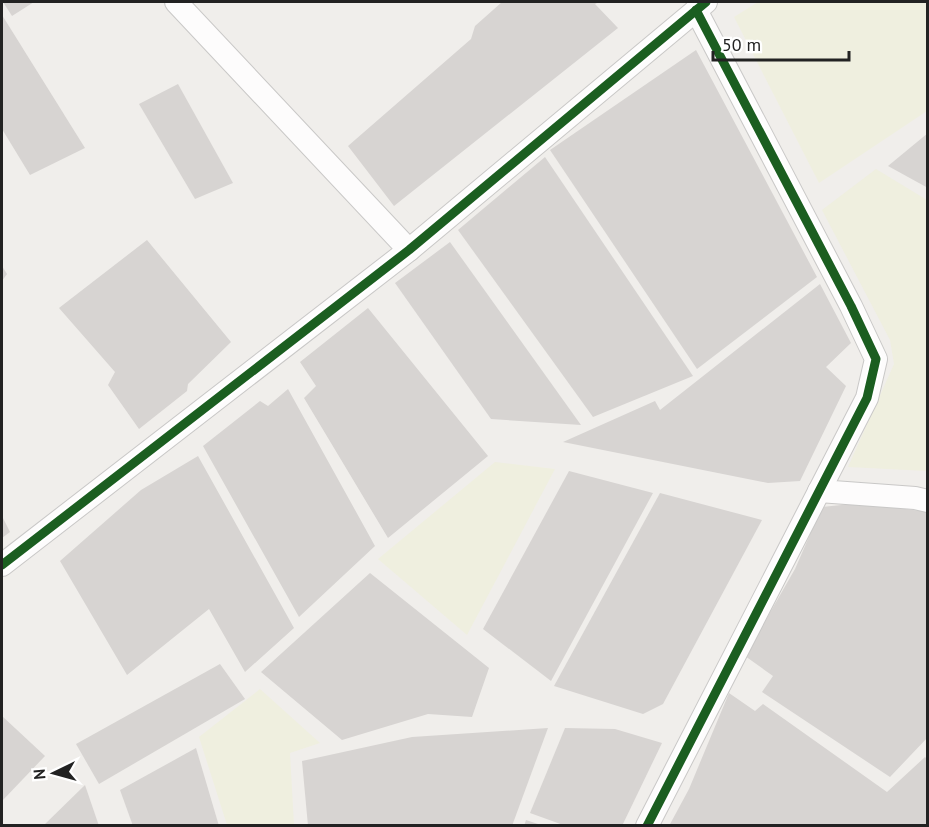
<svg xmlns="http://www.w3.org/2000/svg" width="929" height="827" font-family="'PT Sans',sans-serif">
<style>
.farmland{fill:#efefdf}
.building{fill:#d7d4d2}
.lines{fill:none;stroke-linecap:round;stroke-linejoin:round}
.minor-casing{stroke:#c9c8c7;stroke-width:24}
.minor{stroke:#fdfcfc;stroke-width:22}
.cycleway-casing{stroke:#fff;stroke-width:13}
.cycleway{stroke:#1b5e20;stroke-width:9}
</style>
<rect width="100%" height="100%" fill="#f0eeeb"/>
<g class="farmland">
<path d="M758,2H927V111L819,183L734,17Z"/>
<path d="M876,169L927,200V471L848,467L894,364L890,340L822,210Z"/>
<path d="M495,462L555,469L467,635L378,559Z"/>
<path d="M260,689L320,743L290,753L294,825H227L199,737Z"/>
</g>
<g class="building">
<path d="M3,2H34L12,16Z"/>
<path d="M502,2H599L595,4L618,28L394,206L348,146L471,39L475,26Z"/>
<path d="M2,15L85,148L30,175L2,129Z"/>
<path d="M696,50L817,277L697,369L550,150Z"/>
<path d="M178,84L233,183L195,199L139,104Z"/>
<path d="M928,133V188L888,166Z"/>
<path d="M545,157L693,376L593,417L458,230Z"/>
<path d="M147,240L231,342L188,384L187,391L139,429L108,385L115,372L59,308Z"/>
<path d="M450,242L581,425L491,419L395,283Z"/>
<path d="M2,266L7,274L2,281Z"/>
<path d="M820,284L851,343L826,367L846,386L800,481L768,483L563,442L655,401L660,410Z"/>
<path d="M368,308L488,456L388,538L304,398L316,386L300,362Z"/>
<path d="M288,389L375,546L299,617L203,446L260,401L268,406Z"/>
<path d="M198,456L294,628L245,672L209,609L127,675L60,561L141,490Z"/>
<path d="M569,471L653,493L551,681L483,629Z"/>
<path d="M660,493L762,520L663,704L643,714L554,686Z"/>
<path d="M860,503L928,512V737L890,777L762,692L773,676L745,656L795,569L822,507Z"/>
<path d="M2,516L10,532L2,538Z"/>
<path d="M370,573L489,668L472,717L428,714L342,740L261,672Z"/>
<path d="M220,664L245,699L99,784L76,744Z"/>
<path d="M729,693L755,711L763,704L887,792L925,757L928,760V826H669L689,789Z"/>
<path d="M2,716L45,756L2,801Z"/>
<path d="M548,728L512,826H308L302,761L412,737Z"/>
<path d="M565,728L615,729L662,743L622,826H566L530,813Z"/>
<path d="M196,748L219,826H133L120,790Z"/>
<path d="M85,785L99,826H43Z"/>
<path d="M526,820L541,825V826H524Z"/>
</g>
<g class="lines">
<defs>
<g id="minor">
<path d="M176,2L409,250"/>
<path d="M819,491L915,498L928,501"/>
<path d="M2,565L409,250L706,2"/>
<path d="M647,826L867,398L876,359L851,306L696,10"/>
</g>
</defs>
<use href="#minor" class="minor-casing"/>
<use href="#minor" class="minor"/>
<defs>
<g id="cycleway">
<path d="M2,565L409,250L706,2"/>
<path d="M647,826L867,398L876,359L851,306L696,10"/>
</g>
</defs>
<use href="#cycleway" class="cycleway-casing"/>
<use href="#cycleway" class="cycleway"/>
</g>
<rect width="929" height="827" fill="none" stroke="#222222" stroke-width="6"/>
<g transform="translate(54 773) rotate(265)" stroke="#ffffff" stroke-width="4.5" paint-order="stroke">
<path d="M0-4.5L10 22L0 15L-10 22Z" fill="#222222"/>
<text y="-9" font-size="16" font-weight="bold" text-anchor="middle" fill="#222222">N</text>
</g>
<path d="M713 51v9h136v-9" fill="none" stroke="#222222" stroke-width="3"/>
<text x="722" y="51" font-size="18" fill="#222222" stroke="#ffffff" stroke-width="4.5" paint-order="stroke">50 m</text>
</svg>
